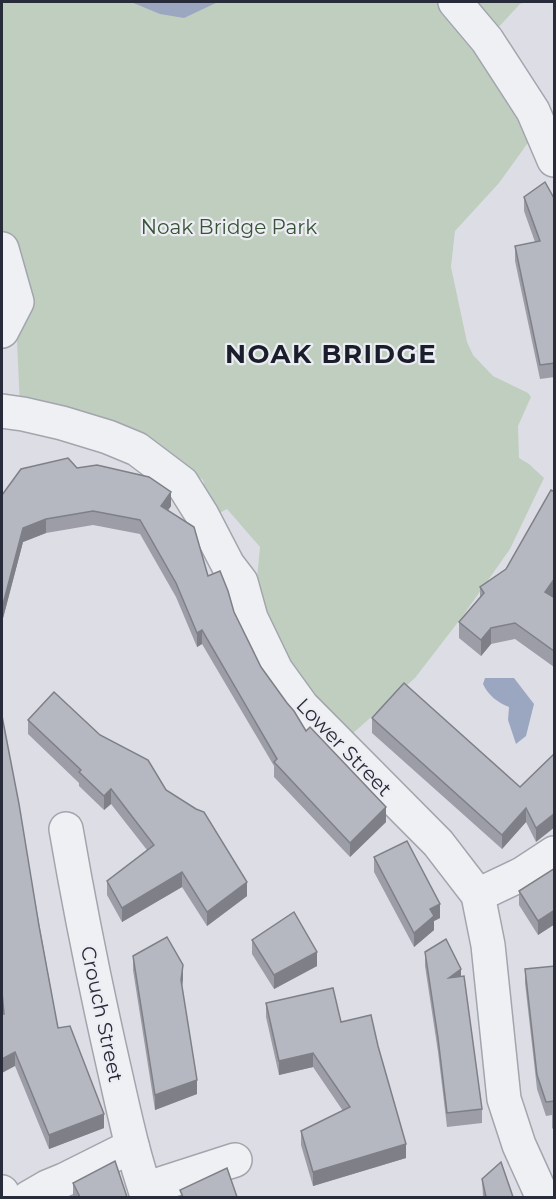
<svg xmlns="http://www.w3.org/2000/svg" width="556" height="1199" font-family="Montserrat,sans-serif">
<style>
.green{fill:#c0cebf}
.water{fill:#9ba7c1}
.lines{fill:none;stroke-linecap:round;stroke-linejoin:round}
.minor-casing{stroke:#a3a5ae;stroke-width:36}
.minor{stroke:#eff0f4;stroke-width:33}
.wall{fill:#9c9da6}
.shaded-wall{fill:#7f8087}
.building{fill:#b5b7c1;stroke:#7f8087;stroke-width:1.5}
.labels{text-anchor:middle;stroke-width:4.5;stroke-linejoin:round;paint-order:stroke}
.park-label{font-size:20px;fill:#385337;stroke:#ecedf3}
.street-label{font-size:20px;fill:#282b39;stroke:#ecedf3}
.district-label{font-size:26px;font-weight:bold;letter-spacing:1.5px;fill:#1a1d2a;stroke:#ecedf3}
</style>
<rect width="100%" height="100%" fill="#dddee5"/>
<path class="green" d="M2,2H526L520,4L483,44L530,140L499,183L455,231L451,267L467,342L473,355L493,376L528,393L531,397L518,426L519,458L529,464L544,478L510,549L462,617L415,678L351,735L297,685L255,599L260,547L227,509L212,517L203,480L139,435L20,407L15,297L2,249Z"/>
<g class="water">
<path d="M131,2H218L184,18L160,14Z"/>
<path d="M485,678H514L534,704L526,736L516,744L508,720L509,707C498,703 488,695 483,684Z"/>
</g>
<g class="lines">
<defs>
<g id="minor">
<path d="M455,2L487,40L533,111L554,160"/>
<path d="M2,249L17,302L2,331"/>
<path d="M2,411L23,414L62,423L108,437L137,449L182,483L202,515L228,565L241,582L251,618L276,670L302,706L438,843L478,895L488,945L504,1099L519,1145L543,1198"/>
<path d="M66,829C80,910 96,989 114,1068C124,1112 133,1156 148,1198"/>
<path d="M478,895L522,874L554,853"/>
<path d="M145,1189L235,1160"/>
<path d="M2,1192L4,1198"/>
<path d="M28,1198L47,1187L64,1180L132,1146"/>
</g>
</defs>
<use href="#minor" class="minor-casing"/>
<use href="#minor" class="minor"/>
</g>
<g class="wall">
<path d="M524,197L555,200V377L540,379L515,261V246L535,242L524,211Z"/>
<path d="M77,468L171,506L168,510L208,576L234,612L261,667L306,731L386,822L350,857L274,777V766L202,644L197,647L176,597L140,534L93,525L46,533L23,542L2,622V495Z"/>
<path d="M555,492V594L553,597L555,598V666L554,667L515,639L491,644L481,656L459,638V622L480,597V587L506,569Z"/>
<path d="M2,716L58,1028L104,1128L49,1149L15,1066L2,1014Z"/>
<path d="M372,718L520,787L555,753L536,842L526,822L502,849L372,733Z"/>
<path d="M28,720L100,735L166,790L247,896L207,926L182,887L122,922L107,895V881L147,850L111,804L104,810L79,786V783L28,734Z"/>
<path d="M374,857L440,918L434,921V930L414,947L374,872Z"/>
<path d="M555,868V924L538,935L519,905V891Z"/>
<path d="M252,940L317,966L274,989L252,954Z"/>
<path d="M425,952L461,976L482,1109V1123L447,1127L438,1052L425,966Z"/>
<path d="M133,956L183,979L182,986L197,1094L155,1110L133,970Z"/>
<path d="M555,966V1131L552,1128V1115L546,1116L537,1089L525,983V969Z"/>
<path d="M266,1003L341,1022L406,1158L313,1186L301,1145V1131L343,1111L313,1067L279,1075L266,1017Z"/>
<path d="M482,1179L513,1197H483Z"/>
<path d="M73,1183L127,1197H73Z"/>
</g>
<g class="shaded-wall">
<path d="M171,492V506L161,520V506Z"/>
<path d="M46,519V533L23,542L2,622V608L23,528Z"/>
<path d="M555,578V594L545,608V592Z"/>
<path d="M491,628V644L481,656V640Z"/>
<path d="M202,630V644L197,647V633Z"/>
<path d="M111,789V804L104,810V796Z"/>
<path d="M386,807V822L350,857V843Z"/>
<path d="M526,808V822L502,849V835Z"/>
<path d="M555,813V827L536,842V828Z"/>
<path d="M182,872V887L122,922V908Z"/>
<path d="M247,882V896L207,926V912Z"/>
<path d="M440,904V918L434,921V930L414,947V933L430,909Z"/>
<path d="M555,910V924L538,935V921Z"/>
<path d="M317,952V966L274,989V975Z"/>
<path d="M183,965V979L181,994V980Z"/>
<path d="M461,969V984L449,978Z"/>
<path d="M15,1052V1066L2,1073V1059Z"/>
<path d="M313,1053V1067L279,1075V1061Z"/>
<path d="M197,1080V1094L155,1110V1095Z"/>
<path d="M104,1114V1128L49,1149V1135Z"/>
<path d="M406,1144V1158L313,1186V1172Z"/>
</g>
<g class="building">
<path d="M545,182L555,200V363L540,365L515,246L540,241L524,197Z"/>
<path d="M68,458L77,468L97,465L149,477L171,492L161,506L194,527L208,576L220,571L228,591L234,612L261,667L287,703L294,711L306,731L310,727L386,807L350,843L274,762L277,759L202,630L197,633L176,583L140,520L93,511L46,519L23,528L2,608V495L21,469Z"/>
<path d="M551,490L555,492V578L545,592L555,598V651H554L515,623L491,628L481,640L459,622L484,593L480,587L506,569Z"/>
<path d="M404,683L520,787L555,753V813L536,828L526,808L502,835L372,718Z"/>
<path d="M54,692L100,735L148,760L166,790L196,809L204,812L247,882L207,912L182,872L122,908L107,881L154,845L111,789L104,796L79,772L81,770L28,720Z"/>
<path d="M2,716L19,804L39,926L58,1028L70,1026L104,1114L49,1135L15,1052L2,1059V1014H4L2,992Z"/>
<path d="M407,841L440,904L430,909L434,916L414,933L374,857Z"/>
<path d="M555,868V910L538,921L519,891Z"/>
<path d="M294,912L317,952L274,975L252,940Z"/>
<path d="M167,937L183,965L181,980L197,1080L155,1095L133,956Z"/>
<path d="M446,939L461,969L449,978L464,976L482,1109L447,1113L438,1038L425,952Z"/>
<path d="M555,966V1101L546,1102L537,1075L525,969Z"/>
<path d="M333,988L341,1022L371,1015L378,1046L406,1144L313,1172L301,1131L350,1107L313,1053L279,1061L266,1003Z"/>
<path d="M115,1161L127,1197H80L73,1183Z"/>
<path d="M501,1162L513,1197H486L482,1179Z"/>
<path d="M227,1168L237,1197H183L180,1190Z"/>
</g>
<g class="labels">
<g class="park-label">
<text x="229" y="234">Noak Bridge Park</text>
</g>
<g class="street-label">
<text transform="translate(344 747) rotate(46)" y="7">Lower Street</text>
<text transform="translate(102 1014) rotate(78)" y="7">Crouch Street</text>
</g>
<g class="district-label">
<text x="331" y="363">NOAK BRIDGE</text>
</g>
</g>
<rect width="556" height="1199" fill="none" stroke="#282b39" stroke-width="6"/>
</svg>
